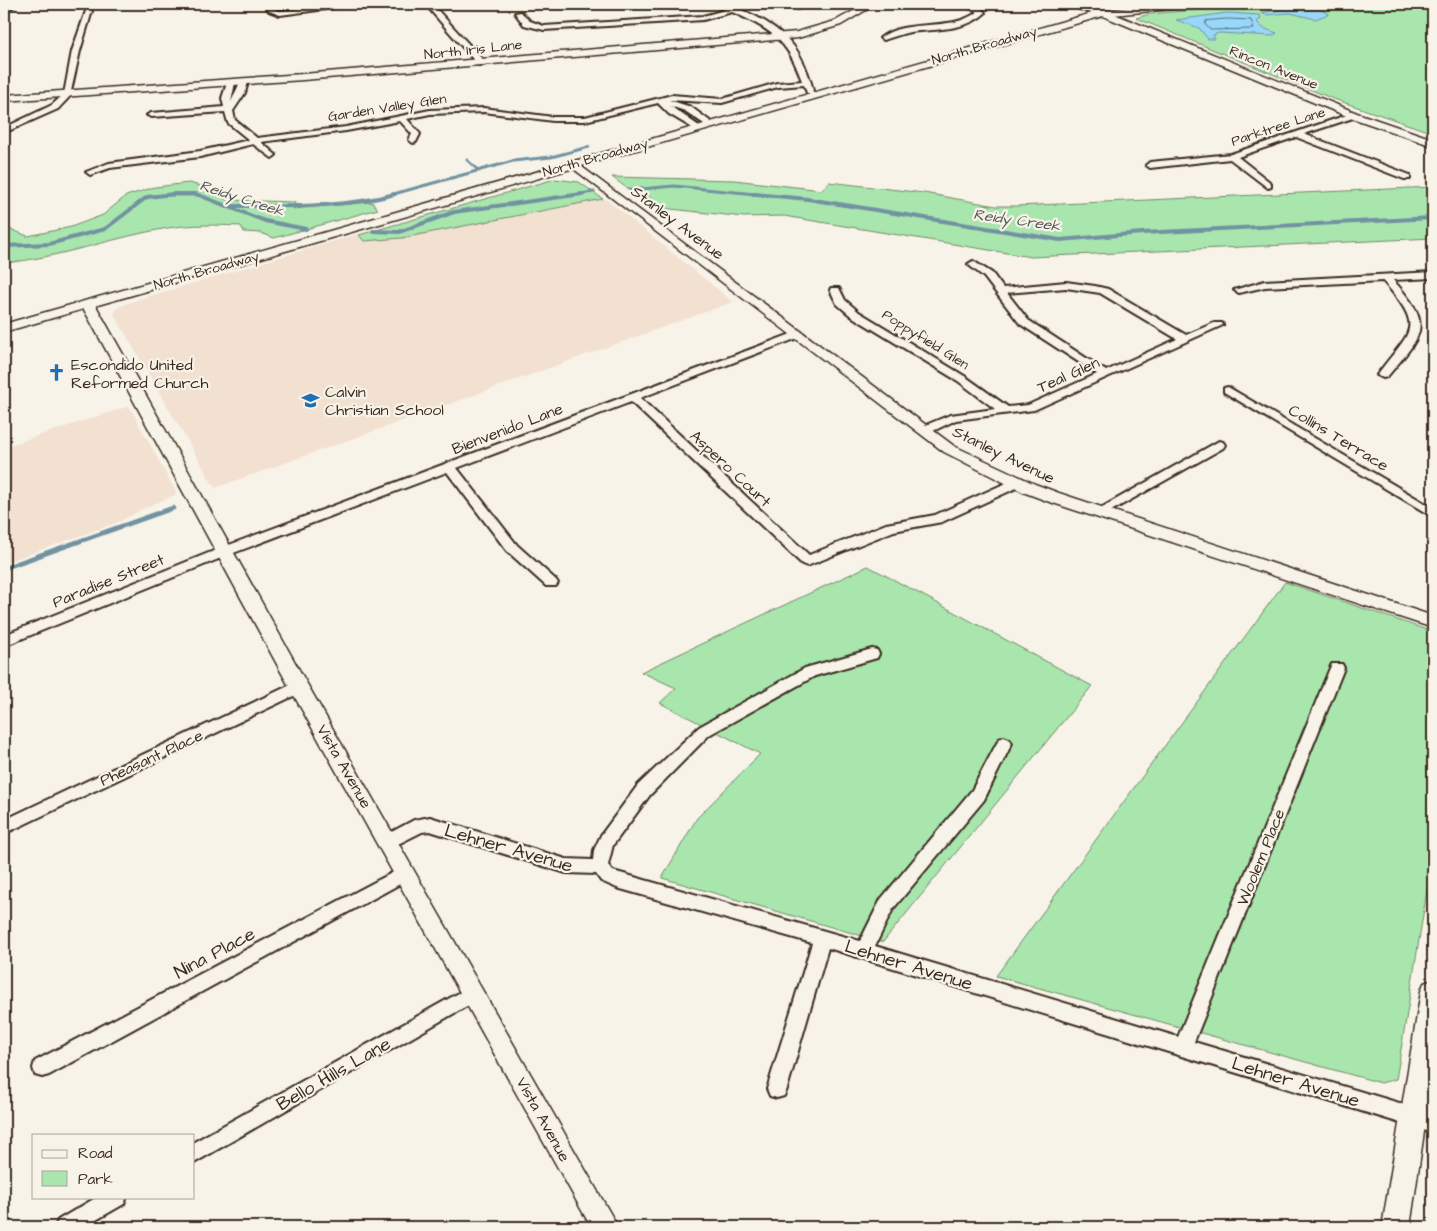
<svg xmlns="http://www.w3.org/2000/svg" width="1437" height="1231" font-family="'Architects Daughter',sans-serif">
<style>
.built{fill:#f2e0d0}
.green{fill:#a8e6ae;stroke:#728866}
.water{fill:#97d7f9;stroke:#7292a1}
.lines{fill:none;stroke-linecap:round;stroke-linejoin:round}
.shore{stroke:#606f76;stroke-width:1}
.stream-far2{stroke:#7292a1;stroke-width:3}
.stream-far1{stroke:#7292a1;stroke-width:4}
.stream{stroke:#7292a1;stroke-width:5}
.minor-casing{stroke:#3b2a1e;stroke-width:4}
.tertiary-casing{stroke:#3b2a1e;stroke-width:3}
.secondary-casing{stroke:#3b2a1e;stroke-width:3}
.minor{fill:#f7f3e8;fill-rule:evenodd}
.tertiary{fill:#f7f3e8;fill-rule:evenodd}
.secondary{fill:#f7f3e8;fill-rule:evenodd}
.labels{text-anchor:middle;stroke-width:4.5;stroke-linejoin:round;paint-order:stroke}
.far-street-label{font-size:14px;fill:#3b2a1e;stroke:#f7f3e8}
.far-water-label{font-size:15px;font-style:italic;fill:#525555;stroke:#f7f3e8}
.street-label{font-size:16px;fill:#3b2a1e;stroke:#f7f3e8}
.poi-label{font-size:16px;fill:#3b2a1e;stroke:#f7f3e8;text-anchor:start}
.near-street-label{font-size:19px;fill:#3b2a1e;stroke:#f7f3e8}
</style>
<rect width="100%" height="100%" fill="#f7f3e8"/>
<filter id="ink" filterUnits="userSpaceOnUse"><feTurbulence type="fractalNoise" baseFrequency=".02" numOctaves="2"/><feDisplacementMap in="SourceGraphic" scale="10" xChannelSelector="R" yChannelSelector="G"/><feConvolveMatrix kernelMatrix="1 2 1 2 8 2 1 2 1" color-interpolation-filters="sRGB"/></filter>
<g filter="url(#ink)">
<g class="built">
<path d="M606,199L733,302L215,488L114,314L117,308L130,302L358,234L365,241L402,238Z"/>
<path d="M129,406L177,494L142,509L121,521L4,563V447Z"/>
</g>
<g class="green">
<path d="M1266,4H1433V133L1331,98L1136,18L1149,14Z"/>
<path d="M612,177L734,180L822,190L829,182L924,193L996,206H1016L1433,187V238L1031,257L784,216L744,217L662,208L649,197L640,198Z"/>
<path d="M555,179L579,182L603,199L402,238L364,241L359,235Z"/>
<path d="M189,183L209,188L227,200L295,202L293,209L372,202L378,209L274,238L261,233L244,232L241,226C217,225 192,224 168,228C113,237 60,258 4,263V227L28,236L71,227L103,215L126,196L155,187Z"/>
<path d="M868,566L1092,686L883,942L662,878L697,818L760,754L660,703L676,688L641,672Z"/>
<path d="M1285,582L1433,632V854L1398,1068L1396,1079L1381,1083L996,976Z"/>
</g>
<g class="water">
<path d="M1297,7L1319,9L1329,14L1315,19L1290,13L1266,15L1261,13Z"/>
<path d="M1227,13L1260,15L1261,18L1257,22L1263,28L1277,33L1272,36L1219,33L1213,35L1215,39H1208L1199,28L1176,20Z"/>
</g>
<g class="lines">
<path class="shore" d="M1227,19L1251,20L1254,29L1210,30L1205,24L1206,21Z"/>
<g class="stream-far2">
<path d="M467,160L479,171"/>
<path d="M630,190L674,186L766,195"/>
<path d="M166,195H198"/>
<path d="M390,195L513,161L551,157L589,147"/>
<path d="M573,195L594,192"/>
</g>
<g class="stream-far1">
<path d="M753,194L808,199L1060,240L1142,233L1433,218"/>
<path d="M225,206C281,206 341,209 395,194"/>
<path d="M373,231L399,232L454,212L582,194"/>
<path d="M4,246L49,244L105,229L147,197L174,194H196L265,221L306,229"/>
</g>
<path class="stream" d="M4,568L173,508"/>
<defs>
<g id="minor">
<path d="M11,4H19L4,11V7Z"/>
<path d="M84,4H90L92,11L80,51L71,91L73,93L58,109L4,133V128L52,105L64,94L72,51L86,11Z"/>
<path d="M265,4H271L274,9L280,11L345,4H364L280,15L269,11Z"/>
<path d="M425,4H432L484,61V65H478Z"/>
<path d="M712,4C738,4 774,23 791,43C799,52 804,63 808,74C810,80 813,87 813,93H807L804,85L778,87L722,103L669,100L691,107L714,124L707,126L685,111L670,106L699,126L700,128L696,130L669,114L658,103L585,121H553L484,112L430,114L407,119L420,134L416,142L413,143L409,140L412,134L400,121L346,131L261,142L276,155L272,158L253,144L200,157L110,168L90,175L86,172L109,163L200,151L249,140L228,123L225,112L151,117L147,115L151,113L224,107L222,98L227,83L231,81L235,83L231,102L241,80L248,82L245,93L233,111L235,120L257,138L346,127L430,110L484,108L553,117H585L672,95L722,99L777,83L802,81C788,40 771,29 732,12L703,20L544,30L524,25L515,13L521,12L530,21L544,26L703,16L725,10Z"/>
<path d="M787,4H796L801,7L798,9Z"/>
<path d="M963,4C972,4 980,4 985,13C966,31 934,29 910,32C901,34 893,37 884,40L880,38C907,17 950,33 977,12Z"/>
<path d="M1353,113L1357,115L1356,117L1304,134L1410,175V179H1404L1296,137L1238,157L1271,183V187L1268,188L1230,159L1150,168L1146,165L1150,162L1231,154Z"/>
<path d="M973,261L992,273L1003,288L1066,282L1095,286L1108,289L1186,335L1214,323H1222L1223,325L1034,410L956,420L929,433H921V427L950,415L995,409L958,381L851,316L837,304L830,290L831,288H839L845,300L859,312L966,377L1008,407L1028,405L1097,374L1020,324L984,277L970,266L968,264ZM1066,288L1100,293L1177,339L1106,371L1028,320L1007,293Z"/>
<path d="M1433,272V278L1393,280C1435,326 1423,334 1387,377L1383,378L1377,375C1411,329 1426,330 1383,281L1265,287L1239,293L1234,290L1265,281Z"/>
<path d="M799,331L804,334L803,336L640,398L809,555L886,524L935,515L1015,479H1023L1025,482L1023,485L942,522L894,531L807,566L802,564L631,402L457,468L517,545L556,580L558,583L556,586H546L507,551L447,472L231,554L4,646V635L221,548Z"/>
<path d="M1228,387L1433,508V517L1224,392V388Z"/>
<path d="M1219,441L1223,442L1225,445L1223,448L1102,516L1098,517L1092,513Z"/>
<path d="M872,649L877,650L879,654L877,658L815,676L709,735L650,795L613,845L608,865L613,871L860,941L881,899L972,790L999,739L1004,737L1009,739L1012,743L984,800L893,909L875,946L1178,1037L1330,668L1332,664H1342L1344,668L1194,1042L1433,1113V1133L828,948L787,1089L784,1096L777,1098L770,1096L767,1089L812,943L617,888L601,881L596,874L566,873L430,831L422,832L388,849L382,847L380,842L382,837L414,820L430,817L566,859L593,860L594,850L601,835L638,785L699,727L805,668Z"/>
<path d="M299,681L304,683L306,687L304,691L4,834V820Z"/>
<path d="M405,866L411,868L413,873L411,878L49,1075L42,1077L35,1075L33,1068L35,1061Z"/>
<path d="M473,985L479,987L482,993L479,999L194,1163V1142Z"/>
<path d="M97,1197H127L124,1204L84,1227H55L58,1220Z"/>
</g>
<g id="tertiary">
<path d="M866,4H876L841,25L798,38L303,80L4,101V95L303,74L797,32L835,21Z"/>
<path d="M1166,4H1193L1189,7L1104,16L1100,13L1104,10Z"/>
<path d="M574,161L954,446L1035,484L1059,493L1433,616V628L1047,501L1023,492L944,452L570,166L568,164Z"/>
<path d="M88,300L95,304L306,682L618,1227H591L292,692L81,304Z"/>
</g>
<g id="secondary">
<path d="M1060,4H1076L1107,11L1357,113L1433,139V146L1349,117L1103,16L4,332V324L1092,13Z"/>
<path d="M1433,980V1071L1410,1227H1382L1421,991L1424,983Z"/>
</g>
</defs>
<use href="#minor" class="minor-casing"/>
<use href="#tertiary" class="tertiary-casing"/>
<use href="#secondary" class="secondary-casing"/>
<use href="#minor" class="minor"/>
<use href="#tertiary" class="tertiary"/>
<use href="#secondary" class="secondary"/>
</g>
</g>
<defs>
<symbol id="church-bare" viewBox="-9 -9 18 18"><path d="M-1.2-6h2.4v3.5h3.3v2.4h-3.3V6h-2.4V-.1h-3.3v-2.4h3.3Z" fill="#1f6fb2" stroke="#f7f3e8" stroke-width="2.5" paint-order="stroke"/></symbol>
<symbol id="school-bare" viewBox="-9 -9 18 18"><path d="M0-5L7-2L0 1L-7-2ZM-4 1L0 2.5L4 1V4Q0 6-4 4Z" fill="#1f6fb2" stroke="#f7f3e8" stroke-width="2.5" paint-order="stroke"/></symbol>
</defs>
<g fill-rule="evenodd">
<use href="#church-bare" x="44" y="360" width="25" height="25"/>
<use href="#school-bare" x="298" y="388" width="25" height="25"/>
</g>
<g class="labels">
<g class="far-street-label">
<text transform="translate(984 45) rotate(-16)" y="5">North Broadway</text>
<text transform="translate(473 49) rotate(-6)" y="5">North Iris Lane</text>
<text transform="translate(1274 67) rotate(22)" y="5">Rincon Avenue</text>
<text transform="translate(387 107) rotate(-9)" y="5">Garden Valley Glen</text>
<text transform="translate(1278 126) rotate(-18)" y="5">Parktree Lane</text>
<text transform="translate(595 157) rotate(-16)" y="5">North Broadway</text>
<text transform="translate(206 270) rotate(-16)" y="5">North Broadway</text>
<text transform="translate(926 339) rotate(32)" y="5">Poppyfield Glen</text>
</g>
<g class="far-water-label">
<text transform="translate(242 198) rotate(18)" y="5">Reidy Creek</text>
<text transform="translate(1017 220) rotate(8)" y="5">Reidy Creek</text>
</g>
<g class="street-label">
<text transform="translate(678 222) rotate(37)" y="6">Stanley Avenue</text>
<text transform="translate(1068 374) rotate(-24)" y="6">Teal Glen</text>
<text transform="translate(507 428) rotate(-21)" y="6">Bienvenido Lane</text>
<text transform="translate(1339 437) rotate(31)" y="6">Collins Terrace</text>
<text transform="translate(1004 454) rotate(26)" y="6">Stanley Avenue</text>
<text transform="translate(731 468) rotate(43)" y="6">Aspero Court</text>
<text transform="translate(108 580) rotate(-22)" y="6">Paradise Street</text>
<text transform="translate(151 757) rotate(-25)" y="6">Pheasant Place</text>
<text transform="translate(345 766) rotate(60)" y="6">Vista Avenue</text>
<text transform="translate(1260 857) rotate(-68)" y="6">Woolem Place</text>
<text transform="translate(544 1119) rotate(61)" y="6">Vista Avenue</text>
</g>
<g class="poi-label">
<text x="71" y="370">Escondido United<tspan x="71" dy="18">Reformed Church</tspan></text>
<text x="325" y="397">Calvin<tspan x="325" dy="18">Christian School</tspan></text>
</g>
<g class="near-street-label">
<text transform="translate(509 847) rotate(16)" y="7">Lehner Avenue</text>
<text transform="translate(214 952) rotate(-28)" y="7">Nina Place</text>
<text transform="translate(909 964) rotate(17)" y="7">Lehner Avenue</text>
<text transform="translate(333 1073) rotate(-30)" y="7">Bello Hills Lane</text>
<text transform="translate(1296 1081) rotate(17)" y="7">Lehner Avenue</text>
</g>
</g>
<rect width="1437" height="1231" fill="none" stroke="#f7f3e8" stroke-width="20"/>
<rect x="10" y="10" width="1417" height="1211" fill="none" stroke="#3b2a1e" stroke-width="2" filter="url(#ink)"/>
<rect x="32" y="1134" width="162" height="65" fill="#f7f3e8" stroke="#aca397"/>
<rect x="42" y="1150" width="25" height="8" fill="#f7f3e8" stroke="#aca397"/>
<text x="78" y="1158" font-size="15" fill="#3b2a1e">Road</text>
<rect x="42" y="1171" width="25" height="15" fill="#a8e6ae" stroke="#aca397"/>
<text x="78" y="1184" font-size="15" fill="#3b2a1e">Park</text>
</svg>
